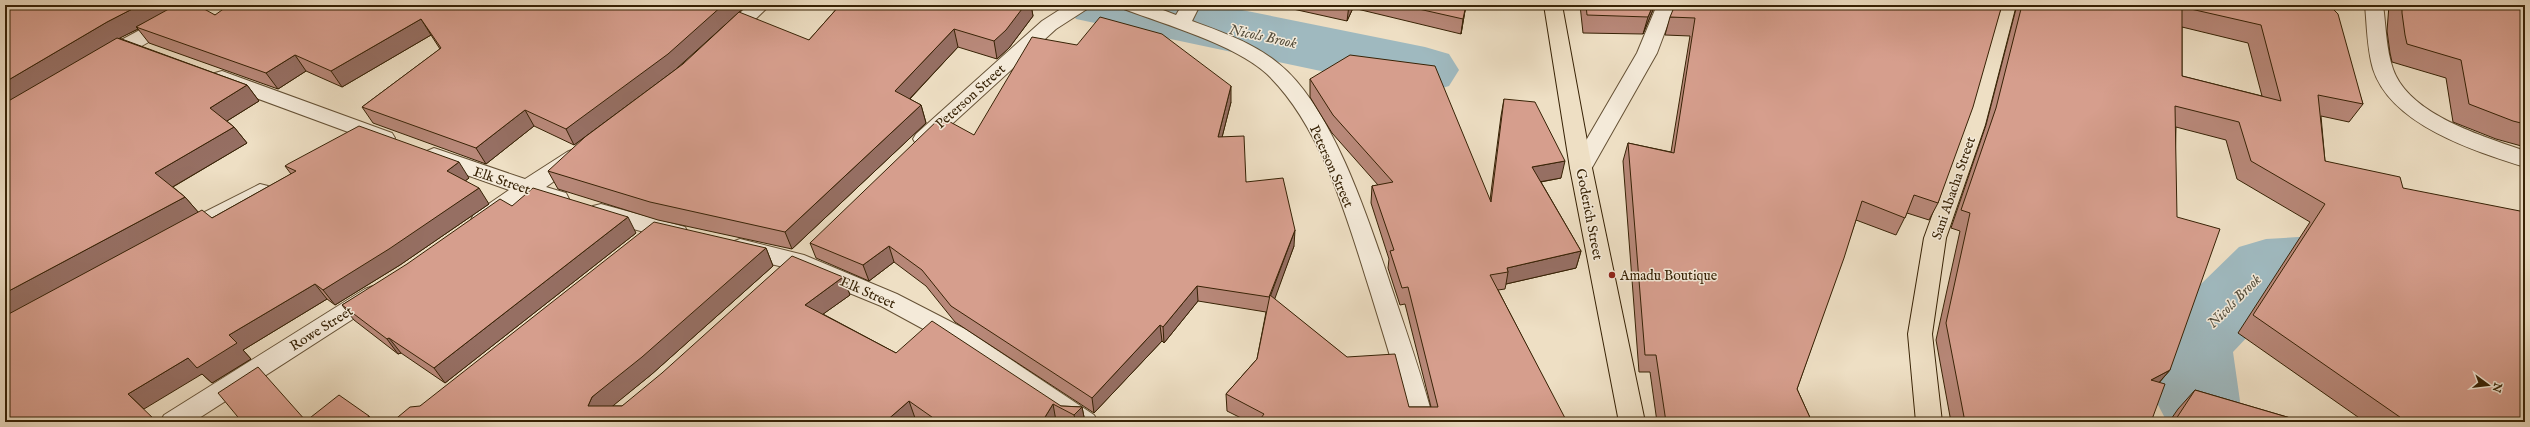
<svg xmlns="http://www.w3.org/2000/svg" width="2530" height="427" font-family="'IM FELL English',serif">
<style>
.lines{fill:none;stroke-linecap:round;stroke-linejoin:round}
.river{fill:#9fb9bf;fill-rule:evenodd}
.minor-casing{stroke:#655135;stroke-width:2}
.major-casing{stroke:#372205;stroke-width:2}
.minor{fill:#f4ead9;fill-rule:evenodd}
.major{fill:#eedfc4;fill-rule:evenodd}
.wall{fill:#b88879;stroke:#372205;fill-rule:evenodd}
.shaded-wall{fill:#966f63;stroke:#372205}
.building{fill:#d69e8d;stroke:#372205;fill-rule:evenodd}
.poi-dot{fill:#8f2418;stroke:#f4ead9;stroke-width:1.5}
.labels{text-anchor:middle;stroke-width:3;stroke-linejoin:round;paint-order:stroke}
.street-label{font-size:14px;fill:#372205;stroke:#f4ead9}
.poi-label{font-size:14px;fill:#372205;stroke:#f4ead9;text-anchor:start}
.water-label{font-size:15px;font-style:italic;fill:#564f3d;stroke:#f4ead9}
</style>
<rect width="100%" height="100%" fill="#eedfc4"/>
<filter id="stains"><feTurbulence type="fractalNoise" baseFrequency=".005" numOctaves="4"/><feColorMatrix values="0 0 0 0 .2 0 0 0 0 .09 0 0 0 0 .02 0 0 0 .5 -.17"/></filter>
<radialGradient id="worn" r=".72"><stop offset=".6" stop-color="#630" stop-opacity="0"/><stop offset="1" stop-color="#630" stop-opacity=".3"/></radialGradient>
<g class="lines">
<g class="river">
<path d="M1067,5H1217L1425,47L1449,54L1459,70L1449,86L1425,93L1076,19Z"/>
<path d="M2349,234L2484,249L2525,264V329L2497,320L2472,307L2349,292L2286,296L2233,352L2240,401L2229,422H2167L2156,401L2152,343L2164,320L2239,247L2266,239Z"/>
</g>
<defs>
<g id="minor">
<path d="M186,5H210L208,9L113,62L106,64L99,62L96,57L99,52Z"/>
<path d="M749,5H770L733,41L726,42L719,41L716,36L719,31Z"/>
<path d="M1067,5H1089L1087,9L1056,29L930,144L923,146L916,144L913,139L916,134L1042,21Z"/>
<path d="M1122,5H1150L1176,15L1182,5H1200L1192,21C1222,32 1254,43 1279,64C1335,109 1372,230 1395,298C1409,339 1423,380 1434,422H1408C1398,379 1384,337 1371,294C1348,222 1323,128 1267,74C1234,44 1166,25 1124,9Z"/>
<path d="M1657,5H1675L1657,53L1589,173L1581,176L1573,173L1570,168L1637,53Z"/>
<path d="M2365,5H2383C2386,26 2386,49 2393,69C2409,115 2483,136 2525,151V167C2474,151 2391,125 2373,69C2367,49 2367,26 2365,5Z"/>
<path d="M222,71L392,133L395,138L392,143L385,145L378,143L215,83L212,78L215,73Z"/>
<path d="M434,148L525,179L567,152L574,149L581,152L585,157L581,162L546,187L566,193L569,199L566,205L558,207L530,198L490,226L482,228L474,226L471,220L474,214L509,190L427,161L423,156L427,151Z"/>
<path d="M260,184L268,186L271,192L268,198L193,238L185,240L177,238L174,232L177,226Z"/>
<path d="M601,204L685,227L688,233L685,239L677,241L593,218L590,212L593,206Z"/>
<path d="M740,239L804,255L897,294L965,329L1094,415L1098,422H1065L949,343L881,306L791,269L732,254L729,248L732,242Z"/>
<path d="M373,286L381,289L385,295L381,301L193,422H160L164,415L365,289Z"/>
</g>
<g id="major">
<path d="M1544,5H1562L1592,168L1645,422H1619L1570,168Z"/>
<path d="M1998,5H2016L1985,125L1946,238L1932,334L1942,422H1916L1908,334L1924,238L1965,125Z"/>
</g>
</defs>
<use href="#minor" class="minor-casing"/>
<use href="#major" class="major-casing"/>
<use href="#minor" class="minor"/>
<use href="#major" class="major"/>
</g>
<g class="wall">
<path d="M5,5L215,15L747,5L675,70L574,145L534,126L486,164L373,123L362,107L440,49L431,35L342,87L306,71L278,89L149,43L138,29L119,38L247,85L259,101L227,121L234,127L247,143L173,187L185,197L198,212L212,218L291,174L285,166L469,178L465,181L489,204L400,265L335,305L327,299L243,350L251,359L212,383L202,374L5,422Z"/>
<path d="M840,5H1031L1033,16L1009,48L997,59L958,47L910,99L921,105L926,123L792,249L658,220L558,189L548,171L809,40Z"/>
<path d="M1275,5H1466L1461,34L1353,8L1347,21Z"/>
<path d="M1580,5H1655L1643,34L1583,33Z"/>
<path d="M2002,5L1938,203L1929,220L1907,213L1896,235L1856,220L1797,389L1812,422H1657L1650,372H1639L1623,161L1628,143L1671,152L1690,36L1665,35L1670,17Z"/>
<path d="M2014,5H2329L2363,104L2349,122L2321,116L2325,161L2403,188L2525,422H2365L2238,333L2310,222L2237,179L2226,140L2176,127L2170,370L2159,383L2151,422H1951L1936,340L1960,231L1951,228L1986,125L2017,5ZM2182,27L2248,43L2262,96L2182,76Z"/>
<path d="M2389,5H2525V147L2496,139L2453,122L2446,78L2392,62L2390,53L2387,31Z"/>
<path d="M1310,79L1490,200L1501,116L1504,99L1561,178L1541,182L1581,251L1576,268L1506,284L1505,289L1498,290L1566,422H1249L1227,411L1226,394L1257,359L1266,312L1198,301L1164,343L1162,341L1094,413L955,322L926,286L894,262L869,281L816,258L810,243L974,135L1231,102L1222,137L1246,182L1294,246L1274,299L1409,407H1431L1405,304L1400,305L1388,268L1389,259L1371,203L1372,186L1378,185L1332,133L1310,97Z"/>
<path d="M512,206L636,233L445,383L401,353L398,354L354,320L342,305Z"/>
<path d="M766,248L773,266L652,374L612,406H622L843,277L850,295L823,314L896,353L1061,406L1082,407L1085,422H1058L1056,421V422H921L915,418L420,406Z"/>
<path d="M2195,390L2304,422H2169L2178,409Z"/>
</g>
<g class="shaded-wall">
<path d="M140,5H181L136,27L138,29L120,38L5,106V82L107,22Z"/>
<path d="M723,5H747L675,70L574,145L566,129Z"/>
<path d="M1025,5H1031L1033,16L1009,48L997,59L994,41Z"/>
<path d="M1349,5H1353V8L1347,21Z"/>
<path d="M1466,5L1461,34L1463,19Z"/>
<path d="M1653,5H1655L1643,34L1648,17Z"/>
<path d="M421,19L431,35L342,87L331,71Z"/>
<path d="M954,29L958,47L900,109L895,91Z"/>
<path d="M295,55L306,71L278,89L266,73Z"/>
<path d="M247,85L259,101L222,124L210,108Z"/>
<path d="M1231,86V102L1218,153V137Z"/>
<path d="M921,105L926,123L792,249L785,232Z"/>
<path d="M525,110L534,126L486,164L476,148Z"/>
<path d="M234,127L247,143L169,189L155,173Z"/>
<path d="M1565,161L1561,178L1528,184L1532,167Z"/>
<path d="M459,162L469,178L457,187L447,171Z"/>
<path d="M479,188L489,204L400,265L335,305L323,290Z"/>
<path d="M185,197L199,213L5,317V293Z"/>
<path d="M628,217L636,233L445,383L434,368Z"/>
<path d="M1295,230L1294,246L1270,312V297Z"/>
<path d="M889,246L894,262L869,281L863,265Z"/>
<path d="M766,248L773,266L652,374L603,414L588,406L592,397Z"/>
<path d="M1581,251L1576,268L1506,284L1508,272L1507,268Z"/>
<path d="M843,277L850,295L812,322L805,305Z"/>
<path d="M315,284L327,299L243,350L251,359L212,383L202,374L144,409L128,394L188,358L229,335Z"/>
<path d="M1197,286L1198,301L1164,343L1163,327Z"/>
<path d="M1160,325L1162,341L1094,413L1092,398Z"/>
<path d="M389,338L401,353L398,354L387,339Z"/>
<path d="M2170,370L2155,387L2151,380Z"/>
<path d="M909,401L915,418L911,422H885Z"/>
<path d="M1053,404L1056,421V422H1042Z"/>
<path d="M1082,407L1085,422H1076L1074,415Z"/>
<path d="M369,416L375,422H362Z"/>
</g>
<g class="building">
<path d="M5,5H140L107,22L5,82Z"/>
<path d="M176,5H197L215,15L229,5H723L668,54L566,129L525,110L476,148L362,107L441,48L421,19L331,71L295,55L266,73L136,27Z"/>
<path d="M840,5H1025L1006,30L994,41L954,29L895,91L921,105L785,232L650,202L548,171L585,137L683,64L739,12L809,40Z"/>
<path d="M1401,5H1466L1463,19Z"/>
<path d="M1586,5H1653L1648,17L1587,15Z"/>
<path d="M1675,5H2002L1973,107L1938,203L1914,195L1905,218L1862,201L1844,258L1797,389L1812,422H1666L1656,355H1645L1628,143L1674,153L1695,18L1670,17Z"/>
<path d="M2022,5H2329L2338,14L2363,104L2318,95L2325,161L2400,177L2403,188L2525,212V422H2407L2253,315L2325,204L2251,161L2239,122L2175,106L2177,217L2220,229L2170,370L2151,380L2165,384L2151,422H1965L1946,323L1970,213L1961,210L1996,108ZM2182,7L2261,25L2281,101L2182,76Z"/>
<path d="M2402,5H2525V124L2513,121L2469,104L2461,60L2407,44L2405,35L2402,13Z"/>
<path d="M1100,17L1162,34L1231,86L1218,137L1244,136L1246,182L1283,178L1295,230L1269,297L1197,286L1163,327L1160,325L1092,398L951,306L922,270L889,246L863,265L810,243L941,117L974,135L1032,37L1077,45Z"/>
<path d="M117,38L247,85L210,108L234,127L155,173L185,197L5,293V103Z"/>
<path d="M1350,55L1435,66L1491,202L1504,99L1535,102L1565,161L1532,167L1581,251L1507,268L1508,272L1490,275L1565,418L1566,422H1258L1264,414L1226,394L1257,359L1270,295L1347,357L1395,354L1409,407H1438L1408,287L1402,288L1390,251L1394,250L1372,186L1393,182L1333,115L1310,79Z"/>
<path d="M359,126L459,162L447,171L479,188L389,249L323,290L315,284L229,335L237,343L197,368L188,358L128,394L157,422H5V316L202,210L212,218L296,171L285,166L288,164Z"/>
<path d="M533,188L628,217L434,368L389,338L387,339L342,305L407,264L500,199L512,206Z"/>
<path d="M654,222L766,248L642,357L592,397L588,406H622L662,373L792,256L843,277L805,305L896,353L932,321L1061,406L1082,407L1074,415L1053,404L1042,422H939L909,401L885,422H392L410,407L420,406Z"/>
<path d="M258,367L306,421L339,395L369,416L362,422H242L218,393Z"/>
<path d="M2195,390L2304,422H2174Z"/>
</g>
<circle class="poi-dot" cx="1612" cy="275" r="4"/>
<g class="labels">
<g class="street-label">
<text transform="translate(970 96) rotate(-42)" y="5">Peterson Street</text>
<text transform="translate(1332 166) rotate(66)" y="5">Peterson Street</text>
<text transform="translate(502 180) rotate(19)" y="5">Elk Street</text>
<text transform="translate(1953 188) rotate(-71)" y="5">Sani Abacha Street</text>
<text transform="translate(1590 214) rotate(79)" y="5">Goderich Street</text>
<text transform="translate(868 292) rotate(24)" y="5">Elk Street</text>
<text transform="translate(321 328) rotate(-32)" y="5">Rowe Street</text>
</g>
<g class="poi-label">
<text x="1620" y="280">Amadu Boutique</text>
</g>
<g class="water-label">
<text transform="translate(1263 36) rotate(12)" y="5">Nicols Brook</text>
<text transform="translate(2234 301) rotate(-45)" y="5">Nicols Brook</text>
</g>
</g>
<rect width="2530" height="427" fill="none" stroke="#eedfc4" stroke-width="20"/>
<rect x="6" y="6" width="2518" height="415" fill="none" stroke="#372205" stroke-width="2"/>
<rect x="10" y="10" width="2510" height="407" fill="none" stroke="#372205"/>
<g transform="translate(2488 385) rotate(105)" stroke="#f4ead9" stroke-width="3" paint-order="stroke">
<path d="M0-3L7 15L0 10L-7 15Z" fill="#372205"/>
<text y="-6" font-size="11" font-weight="bold" text-anchor="middle" fill="#372205">N</text>
</g>
<rect width="100%" height="100%" filter="url(#stains)"/>
<rect width="100%" height="100%" fill="url(#worn)"/>
</svg>
